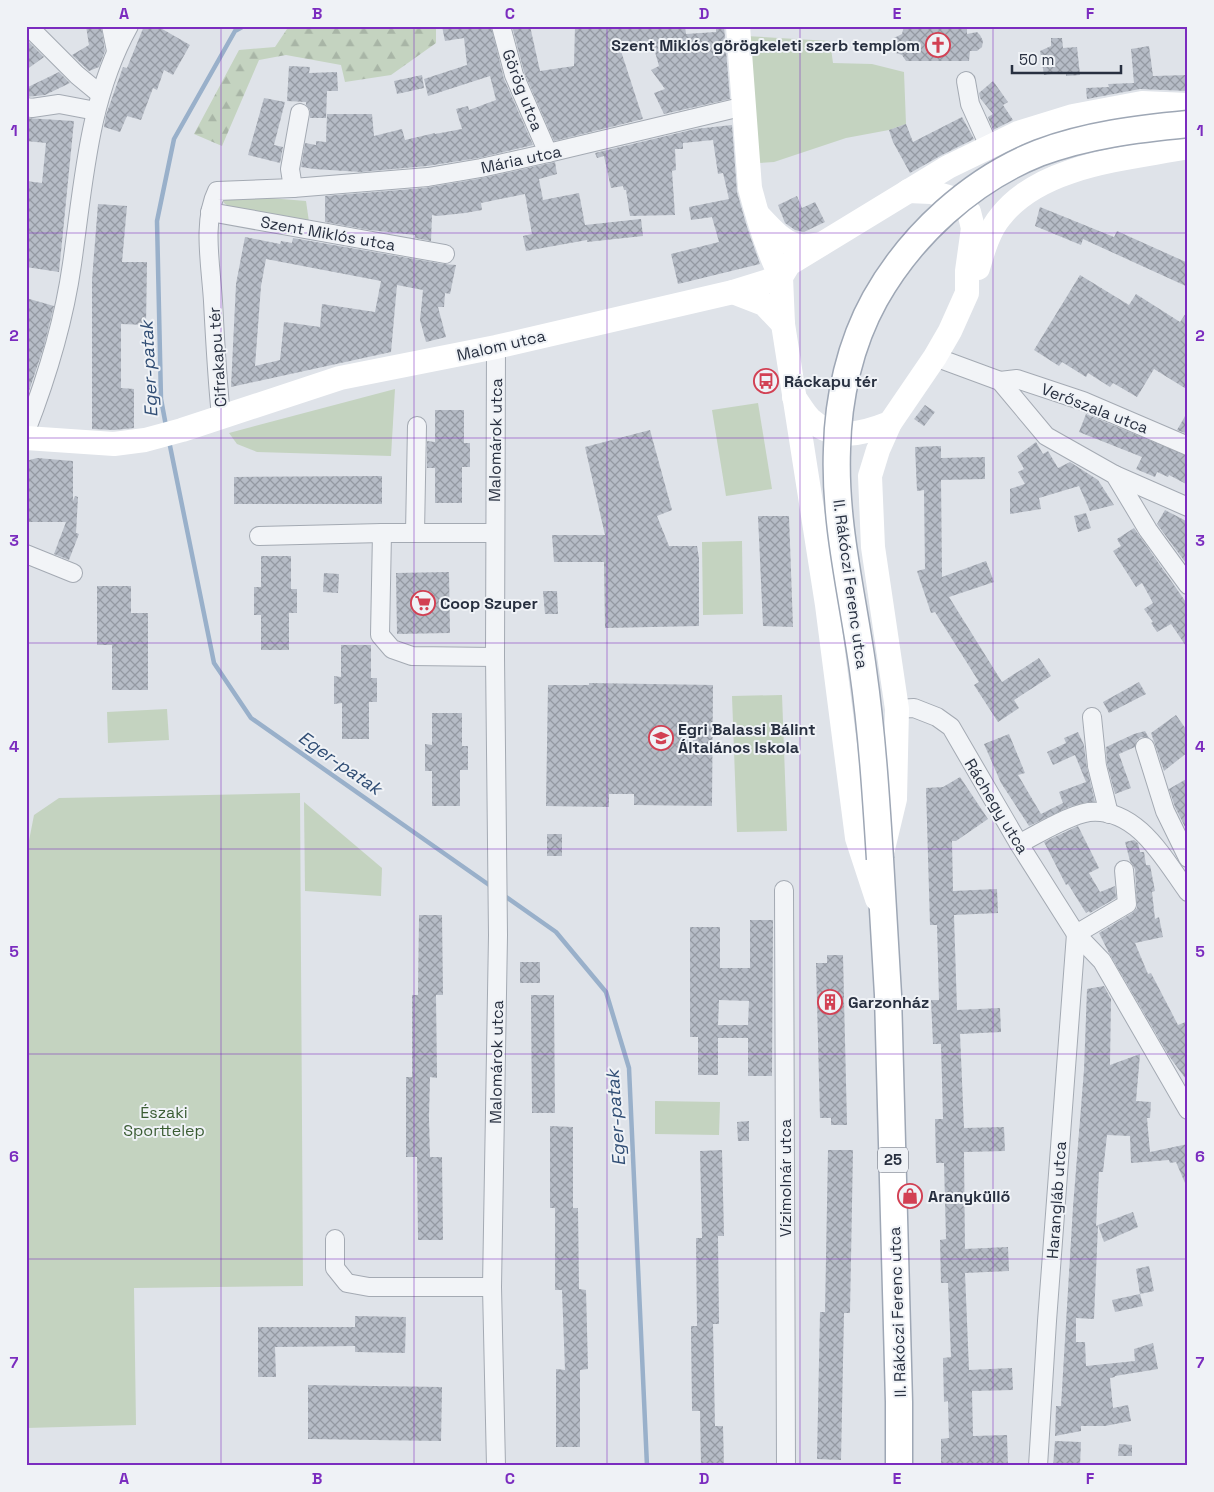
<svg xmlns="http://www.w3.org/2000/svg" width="1214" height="1492" font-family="'Space Grotesk',sans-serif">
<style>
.green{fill:#c4d3c0}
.forest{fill:url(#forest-firs)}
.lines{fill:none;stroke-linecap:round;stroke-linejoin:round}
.stream{stroke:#99b0ca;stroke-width:4.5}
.building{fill:url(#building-cross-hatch);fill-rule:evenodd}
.street-casing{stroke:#a4aab3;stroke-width:20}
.primary-casing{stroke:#9ea7b5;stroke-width:29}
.street{stroke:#f2f4f7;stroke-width:18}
.secondary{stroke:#fff;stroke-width:24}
.primary{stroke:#fff;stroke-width:26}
.primary-bridge-casing{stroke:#9ea7b5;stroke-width:29;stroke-linecap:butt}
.primary-bridge{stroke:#fff;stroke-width:26}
.grid{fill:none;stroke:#7b2cbf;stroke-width:1;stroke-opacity:0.55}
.labels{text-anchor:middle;stroke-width:4;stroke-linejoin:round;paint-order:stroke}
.shield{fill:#eff2f6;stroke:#646a77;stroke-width:1}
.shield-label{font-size:15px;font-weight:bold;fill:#283040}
.poi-label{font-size:16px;font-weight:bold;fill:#283040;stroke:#eff2f6;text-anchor:start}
.street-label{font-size:16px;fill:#283040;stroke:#eff2f6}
.park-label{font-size:16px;fill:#3b5d34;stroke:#eff2f6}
.water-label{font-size:18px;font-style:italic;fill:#314e75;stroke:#eff2f6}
.neatline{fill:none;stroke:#7b2cbf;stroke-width:2}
.grid-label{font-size:16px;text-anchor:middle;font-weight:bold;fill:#7b2cbf}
</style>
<defs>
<pattern id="forest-firs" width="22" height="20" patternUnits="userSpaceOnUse" patternTransform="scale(1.25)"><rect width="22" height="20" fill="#c4d3c0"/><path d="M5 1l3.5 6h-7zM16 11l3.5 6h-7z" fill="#a8b5a6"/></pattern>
<pattern id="building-cross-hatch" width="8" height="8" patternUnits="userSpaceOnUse" patternTransform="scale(1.25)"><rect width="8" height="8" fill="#b6bcc6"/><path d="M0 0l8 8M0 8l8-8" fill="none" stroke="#9499a2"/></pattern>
</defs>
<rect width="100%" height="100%" fill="#dfe3e9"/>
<g class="green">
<path d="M746,36L830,41L833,63L872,64L904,72L906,124L889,130L846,138L774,162L759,163Z"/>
<path d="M231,195L306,201L309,222L228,206L224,203L223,199Z"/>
<path d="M395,389L391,456L257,452L237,444L229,433Z"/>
<path d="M758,403L772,489L726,496L712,410Z"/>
<path d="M742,541L743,614L703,615L702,542Z"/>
<path d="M782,695L787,831L737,832L732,696Z"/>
<path d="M167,709L169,740L108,743L107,712Z"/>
<path d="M300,793L303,1286L134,1288L136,1425L26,1428V856L34,815L59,798Z"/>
<path d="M304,802L382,868L381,896L305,891Z"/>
<path d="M655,1101L720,1102L719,1135L655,1134Z"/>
</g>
<path class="forest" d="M289,26H436V43L391,75L345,82L341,65L286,55L259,60L222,146L194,134L239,50L275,47Z"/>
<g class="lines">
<g class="stream">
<path d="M166,426L161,399L157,221L174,139L235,31L244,26"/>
<path d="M169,441L214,663L251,718L492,887"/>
<path d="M502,894L556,932L606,992L629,1068L647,1466"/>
</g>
</g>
<g class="building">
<path d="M86,26H101L105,51L99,67L89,71L72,55L89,45Z"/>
<path d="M144,26H157L190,45L173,75L164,70L157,90L153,88L141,120L127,116L120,132L104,127L106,115L123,67L127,68Z"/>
<path d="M442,26H491L504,79L533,145L479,158L427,166L361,172L314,169L301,167L305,143L316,145V141L326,142L327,114H372L374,136L402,129L405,140L435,133V134L462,129L456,109L468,106L469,110L496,100L490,76L428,96L424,79L467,65L464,38L445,41Z"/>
<path d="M512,26H530L540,71L574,66L575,26H685L686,34L716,32V26H724L730,99L664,114L654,93L665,89L651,70L659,66L653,45L632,51L630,47L621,51L643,119L554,141L524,72Z"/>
<path d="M904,26H967V34L977,32L980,35L983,41L982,47L977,51H970L969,61H906L902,55L893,52V48L894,38L902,34Z"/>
<path d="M1051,38H1062L1063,48L1077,47L1080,75L1066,76V72L1044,75L1040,51L1051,46Z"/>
<path d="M26,39L44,57L26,70Z"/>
<path d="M1149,46L1153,76L1188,75V91L1140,89L1087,99L1086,88L1109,87L1108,84L1134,83L1131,49Z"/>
<path d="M289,66L310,67L309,73L337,72L338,91H327L326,118H310V110L306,105V102L287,101Z"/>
<path d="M59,72L70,83L45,95L26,97V88Z"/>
<path d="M422,75L424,88L397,94L394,81Z"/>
<path d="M993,81L1008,102L1003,105L1013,120L993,130L988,117L993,114L980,98L979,93Z"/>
<path d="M264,98L285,102L274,145L283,147L280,163L248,155Z"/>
<path d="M962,117L974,139L942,155L910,173L893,142L889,130L906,124L913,142Z"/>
<path d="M26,118L74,121L59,272L26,267L29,216H26V181L42,183L46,143L26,141Z"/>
<path d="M732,125L737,192L747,227L760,264L678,284L671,254L719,242L712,217L691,220L689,207L729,199L723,173L718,174L713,140L683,143V149H675L676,170L672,171L675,215L630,216L626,190H624L623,186L611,188L604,156L597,158L595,153L695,129Z"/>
<path d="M555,162L557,174L539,179L543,200L579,193L585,225L641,219L643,236L587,242V240L526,251L523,236L532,234L525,194L481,203L482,210L465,213L437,216L432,215L431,241L415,238V235L369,230L325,222V196L424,188L483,178Z"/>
<path d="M797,196L802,208L815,202L825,222L804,232L795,230L785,223L778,205Z"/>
<path d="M98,204L127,206L122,262H147L146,325L121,324V388L134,389V428L114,430L92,429V280Z"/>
<path d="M1040,207L1114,237L1117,231L1188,263V287L1083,239L1081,245L1035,226Z"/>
<path d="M245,237L280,244L281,241L292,243L293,238L443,264L456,265L450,294L445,293L444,307H438L446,337L426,342L420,320L423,290L397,285L391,352L231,387L236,284ZM266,259L381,281L375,312L322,304L320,327L284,322L280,360L255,366L261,286Z"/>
<path d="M1080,275L1129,305L1136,294L1180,322L1188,310V390L1154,369L1137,397L1113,383L1110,387L1088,373L1086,377L1062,362L1059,366L1034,350Z"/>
<path d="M26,298L54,306L44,346L28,394H26Z"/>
<path d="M925,405L935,412L924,426L914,419Z"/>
<path d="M435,410H464V443H470V467H462V503H435V468H427V441L435,442Z"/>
<path d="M1188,411V434L1177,430Z"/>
<path d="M1086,414L1188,456V485L1169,475L1168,477L1157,472L1155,477L1136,469L1142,457L1079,432Z"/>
<path d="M650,430L672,510L657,516L669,546H697L699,558V626L605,628L604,562H554L552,535H605L585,447Z"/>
<path d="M1036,442L1043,454L1048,451L1058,468L1070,462L1098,480L1114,505L1090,511L1079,486L1039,498L1041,509L1010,514V489L1025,484L1018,472L1024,469L1017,456Z"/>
<path d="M941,446V458L985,457V479L941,480L942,577L986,561L994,582L949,597L1002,682L1039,658L1051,676L1014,700L1019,708L998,722L974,685L979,682L935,612L931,613L917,571L925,569L924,490L917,491L915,447Z"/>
<path d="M37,458L73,461V501L75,496L78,497L76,533L79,534L69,560L54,554L66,522H26V461Z"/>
<path d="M382,476V504H234V477Z"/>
<path d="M1165,510L1188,522V566L1157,524Z"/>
<path d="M1086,513L1091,528L1078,532L1074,516Z"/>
<path d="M758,516H789L793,627L763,626Z"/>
<path d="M1134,528L1188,605V649L1171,624L1157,632L1151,623L1153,622L1144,609L1153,603L1142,583L1136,587L1113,551L1121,546L1117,539Z"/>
<path d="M261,556H291V589H297V613H289V650H261V615H254V587H261Z"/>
<path d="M449,572L450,633L397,634L396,573Z"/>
<path d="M324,573L339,574L338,593L323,592Z"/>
<path d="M97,586H131V613H148V690H112V645H97Z"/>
<path d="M543,591H557L558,614H545Z"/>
<path d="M341,645H371V678H377V702H369V739H342V703L334,704V676L341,677Z"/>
<path d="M1139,682L1146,694L1109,713L1103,702Z"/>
<path d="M589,683L713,685L712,806L634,805V794H609V807L546,806L548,685H589Z"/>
<path d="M432,713H462V746H468V770H460V806H432V771H425V744L432,745Z"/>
<path d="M1176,715L1188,732V752L1164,771L1151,733Z"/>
<path d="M1145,731L1149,738L1141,737L1137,740L1135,747L1119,754L1131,788L1115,794L1107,764L1106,747L1134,734Z"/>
<path d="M1078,732L1084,745L1087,768L1095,802H1087L1069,807L1029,826L1001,783L984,744L1009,734L1025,773L1018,775L1041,814L1063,803L1059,792L1086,782L1075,755L1053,765L1047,752L1066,743L1064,738Z"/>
<path d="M960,777L988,819L956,841H952L953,891L997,889L998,913L954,915L957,1010L1000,1008L1001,1032L960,1034L964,1128L1004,1127L1005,1151L964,1152L965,1249L1008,1247L1009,1271L965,1273L969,1370L1012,1368L1013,1390L972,1391L973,1436L1007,1435L1008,1466H941V1439L949,1438L948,1401L944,1402L943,1358L951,1357L948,1283H941L940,1240L946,1239L944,1163H936L935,1119H943L941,1044H933L931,1000H939L937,925H930L926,788L943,787Z"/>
<path d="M1188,778V833L1175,807L1169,789Z"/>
<path d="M1078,826L1099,868L1089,873L1100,892L1115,886L1116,898L1090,913L1089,911L1086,913L1068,884L1066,885L1044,842Z"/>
<rect x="547" y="834" width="15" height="22"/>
<path d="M1134,840L1138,843L1140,852H1144L1146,865H1150L1155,891L1152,892L1155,919L1159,917L1163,937L1135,943L1148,974L1151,973L1178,1025L1188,1021V1082L1169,1056L1109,953L1099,933L1132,913L1137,908L1135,869L1130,861L1125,842Z"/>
<path d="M419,915H442L443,995H436L437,1078L430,1077L429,1117L430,1157H442L443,1240H418L417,1157H406V1077H412V995H418Z"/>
<path d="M750,920H773L772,1076H748V1038H718V1075H698V1037H690V927H720V968H750ZM719,1000L749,1001L748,1025H718Z"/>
<path d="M827,955H843L847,1125H831V1118H820L816,963H827Z"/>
<rect x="520" y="962" width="20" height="21"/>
<path d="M1104,986L1111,999L1110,1065L1140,1054L1136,1101L1151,1102L1150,1118H1147L1150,1152L1188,1144V1190L1176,1162L1170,1163L1169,1160L1131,1163L1130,1136L1107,1135L1103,1172H1099L1096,1226L1098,1225L1094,1319L1076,1318V1342H1085L1086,1366L1135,1361L1134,1349L1153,1343L1158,1369L1115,1376V1377L1110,1378L1113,1408L1128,1405L1131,1421L1105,1426H1081V1431L1055,1436L1056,1406H1061L1073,1207L1084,1070L1087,989Z"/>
<path d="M531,995H554L555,1113H532Z"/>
<path d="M749,1121V1141H738L737,1122Z"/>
<path d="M550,1126L573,1127V1208H578L579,1289L586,1290L588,1369L580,1370V1447H556V1369L565,1370L562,1290H555V1208H550Z"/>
<path d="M722,1150L724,1236H718L719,1324H713L715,1426H723L724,1466H701L700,1411H692L691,1326H697L696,1238H702L700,1151Z"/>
<path d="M828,1150H853L850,1313H844L841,1460L817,1459L820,1312H825Z"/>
<path d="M1133,1212L1138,1227L1104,1242L1098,1225Z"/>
<path d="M1149,1266L1154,1291L1140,1294L1136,1269Z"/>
<path d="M1140,1294L1143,1306L1115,1312L1112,1300Z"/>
<path d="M355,1316L406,1317L405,1353L355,1352V1346L275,1347L276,1377H258V1327H355Z"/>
<path d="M308,1385L442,1387L441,1441L308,1439Z"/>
<path d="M1055,1441L1081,1442L1080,1466H1053Z"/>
<path d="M1119,1444L1132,1445V1456H1118Z"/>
</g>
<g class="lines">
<defs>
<g id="street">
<path d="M28,26L77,75L100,94"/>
<path d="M111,26L116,51"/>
<path d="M501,26L514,75L548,153"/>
<path d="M966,81L970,104L989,146"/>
<path d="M26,107L32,108L59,104L96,111"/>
<path d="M293,188L290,169L300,113"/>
<path d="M210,212L445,254"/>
<path d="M935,357L1000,381L1046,436L1115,475L1148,530L1188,585"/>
<path d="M1000,381L1017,379L1083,401L1188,446"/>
<path d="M221,416C217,378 215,339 213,301C211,267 202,221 217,191L293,188L428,177L481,168L548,153L745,106"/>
<path d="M26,431C47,377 64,321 72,264C84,181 88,100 129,26"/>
<path d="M1115,475L1188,507"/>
<path d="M415,533L417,426"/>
<path d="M494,533H382L380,635L392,649L412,656L495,657"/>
<path d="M259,536L382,533"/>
<path d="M26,554L73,573"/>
<path d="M897,709L914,708L937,717L951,727L1019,844L1076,934L1102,961L1188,1110"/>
<path d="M1092,717L1097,766L1109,814"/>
<path d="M1145,747L1165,811L1188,858"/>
<path d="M1019,844C1037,834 1069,815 1089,812C1137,807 1164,859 1188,892"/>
<path d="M784,890L786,1466"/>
<path d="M1076,934L1127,904L1124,870"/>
<path d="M335,1239V1268L347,1283L369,1287H492"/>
<path d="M496,1466L492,1287L498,935L495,657L496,347"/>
<path d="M1038,1466L1047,1321L1076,934"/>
</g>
<path id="primary" d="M880,859L888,995L899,1402V1466"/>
</defs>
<use href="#street" class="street-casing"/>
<use href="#primary" class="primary-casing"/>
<use href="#street" class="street"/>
<g class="secondary">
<path d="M738,26L750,188C758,219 767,249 781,277"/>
<path d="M759,216C771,228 784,245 801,246C807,247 815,245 821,244"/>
<path d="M978,268C983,251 989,230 1001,216C1042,164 1128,159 1188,147"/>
<path d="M733,292L764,304L783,324"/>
<path d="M794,397C799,404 804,413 810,419C835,442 862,434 890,423"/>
<path d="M26,438L114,444L145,440L182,430L340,378L496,347L733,292L781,277"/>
<path d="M883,849L895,799L897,709L873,547L870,476L878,450L890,423L935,357L950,331L967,293V271L973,228L969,212L952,198L931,192L908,191"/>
<path d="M877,899L857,838L827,605L783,324L781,277L789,264L948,167L1018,133L1073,116L1142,103L1188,105"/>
</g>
<use href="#primary" class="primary"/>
<defs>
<path id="primary-bridge" d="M880,859C876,796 872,733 863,670C853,597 834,524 837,449C838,398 850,344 875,299C911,235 971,180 1039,153C1087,135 1137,129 1188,124"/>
</defs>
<use href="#primary-bridge" class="primary-bridge-casing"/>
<use href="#primary-bridge" class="primary-bridge"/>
</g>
<path class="grid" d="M221,26V1466M414,26V1466M607,26V1466M800,26V1466M993,26V1466M26,233H1188M26,438H1188M26,643H1188M26,849H1188M26,1054H1188M26,1259H1188"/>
<defs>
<symbol id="church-ring" viewBox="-11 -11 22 22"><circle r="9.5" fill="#eff2f6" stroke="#d24053" stroke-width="1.5"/><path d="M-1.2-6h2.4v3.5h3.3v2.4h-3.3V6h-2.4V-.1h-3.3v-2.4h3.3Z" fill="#d24053"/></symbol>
<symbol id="bus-ring" viewBox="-11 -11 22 22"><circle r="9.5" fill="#eff2f6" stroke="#d24053" stroke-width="1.5"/><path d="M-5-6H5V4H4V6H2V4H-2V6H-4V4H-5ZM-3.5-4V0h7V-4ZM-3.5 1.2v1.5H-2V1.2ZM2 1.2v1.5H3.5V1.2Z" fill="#d24053"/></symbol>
<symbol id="supermarket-ring" viewBox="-11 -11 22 22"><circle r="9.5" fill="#eff2f6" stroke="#d24053" stroke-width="1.5"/><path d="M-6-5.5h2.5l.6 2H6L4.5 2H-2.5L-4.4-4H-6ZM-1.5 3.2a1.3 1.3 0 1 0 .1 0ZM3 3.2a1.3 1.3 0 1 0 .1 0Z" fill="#d24053"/></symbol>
<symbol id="school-ring" viewBox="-11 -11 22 22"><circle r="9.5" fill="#eff2f6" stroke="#d24053" stroke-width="1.5"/><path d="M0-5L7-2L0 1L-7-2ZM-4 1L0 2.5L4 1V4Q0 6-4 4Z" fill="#d24053"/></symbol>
<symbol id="building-ring" viewBox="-11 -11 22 22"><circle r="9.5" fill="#eff2f6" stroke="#d24053" stroke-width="1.5"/><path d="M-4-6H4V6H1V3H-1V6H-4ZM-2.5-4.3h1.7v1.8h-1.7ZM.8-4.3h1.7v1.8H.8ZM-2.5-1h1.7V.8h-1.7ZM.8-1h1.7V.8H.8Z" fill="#d24053"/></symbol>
<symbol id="shop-ring" viewBox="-11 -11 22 22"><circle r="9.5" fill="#eff2f6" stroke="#d24053" stroke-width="1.5"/><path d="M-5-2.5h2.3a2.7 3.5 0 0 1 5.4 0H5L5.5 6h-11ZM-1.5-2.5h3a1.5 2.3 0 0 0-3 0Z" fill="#d24053"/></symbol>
</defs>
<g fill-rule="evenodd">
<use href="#church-ring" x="924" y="31" width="28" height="28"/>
<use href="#bus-ring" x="752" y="367" width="28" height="28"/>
<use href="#supermarket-ring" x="409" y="589" width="28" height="28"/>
<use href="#school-ring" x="647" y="724" width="28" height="28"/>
<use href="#building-ring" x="816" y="988" width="28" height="28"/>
<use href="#shop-ring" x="896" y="1182" width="28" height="28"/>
</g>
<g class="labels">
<rect class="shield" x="878" y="1147.5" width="30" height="25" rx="4"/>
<g class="shield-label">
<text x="893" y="1165">25</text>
</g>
<g class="poi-label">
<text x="920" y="51" text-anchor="end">Szent Miklós görögkeleti szerb templom</text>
<text x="784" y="387">Ráckapu tér</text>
<text x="440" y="609">Coop Szuper</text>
<text x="678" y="735">Egri Balassi Bálint<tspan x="678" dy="18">Általános Iskola</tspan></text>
<text x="848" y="1008">Garzonház</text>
<text x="928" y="1202">Aranyküllő</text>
</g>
<g class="street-label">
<text transform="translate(523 90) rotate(69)" y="6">Görög utca</text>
<text transform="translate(521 159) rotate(-12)" y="6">Mária utca</text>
<text transform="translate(328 233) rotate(10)" y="6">Szent Miklós utca</text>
<text transform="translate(501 345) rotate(-13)" y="6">Malom utca</text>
<text transform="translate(217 357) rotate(-94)" y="6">Cifrakapu tér</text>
<text transform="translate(1095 408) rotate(21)" y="6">Verőszala utca</text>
<text transform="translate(495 440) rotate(-89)" y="6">Malomárok utca</text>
<text transform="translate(851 584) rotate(82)" y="6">II. Rákóczi Ferenc utca</text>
<text transform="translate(997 806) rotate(59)" y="6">Ráchegy utca</text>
<text transform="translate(496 1062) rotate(-89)" y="6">Malomárok utca</text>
<text transform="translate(785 1178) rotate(-90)" y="6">Vízimolnár utca</text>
<text transform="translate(1056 1200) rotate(-86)" y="6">Harangláb utca</text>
<text transform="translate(897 1312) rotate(-92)" y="6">II. Rákóczi Ferenc utca</text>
</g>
<g class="park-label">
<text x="164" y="1118">Északi<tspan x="164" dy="18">Sporttelep</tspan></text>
</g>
<g class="water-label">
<text transform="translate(149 369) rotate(-93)" y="6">Eger-patak</text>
<text transform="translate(340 763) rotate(35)" y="6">Eger-patak</text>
<text transform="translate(616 1118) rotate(-94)" y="6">Eger-patak</text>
</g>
</g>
<rect width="1214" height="1492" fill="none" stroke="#eff2f6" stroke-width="55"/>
<path d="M1012 65v8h109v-8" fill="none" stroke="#283040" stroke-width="2.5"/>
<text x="1019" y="65" font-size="15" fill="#283040" stroke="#eff2f6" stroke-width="4" paint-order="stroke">50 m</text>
<rect x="28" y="28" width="1158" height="1436" class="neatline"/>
<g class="grid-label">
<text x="124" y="19">A</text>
<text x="317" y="19">B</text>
<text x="510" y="19">C</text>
<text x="704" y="19">D</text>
<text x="897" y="19">E</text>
<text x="1090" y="19">F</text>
<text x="14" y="136">1</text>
<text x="1200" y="136">1</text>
<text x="14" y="341">2</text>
<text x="1200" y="341">2</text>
<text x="14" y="546">3</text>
<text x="1200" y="546">3</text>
<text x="14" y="752">4</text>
<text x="1200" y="752">4</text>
<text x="14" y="957">5</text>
<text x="1200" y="957">5</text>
<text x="14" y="1162">6</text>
<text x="1200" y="1162">6</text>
<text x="14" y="1368">7</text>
<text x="1200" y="1368">7</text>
<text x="124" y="1484">A</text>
<text x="317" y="1484">B</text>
<text x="510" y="1484">C</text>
<text x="704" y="1484">D</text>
<text x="897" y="1484">E</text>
<text x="1090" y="1484">F</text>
</g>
</svg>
